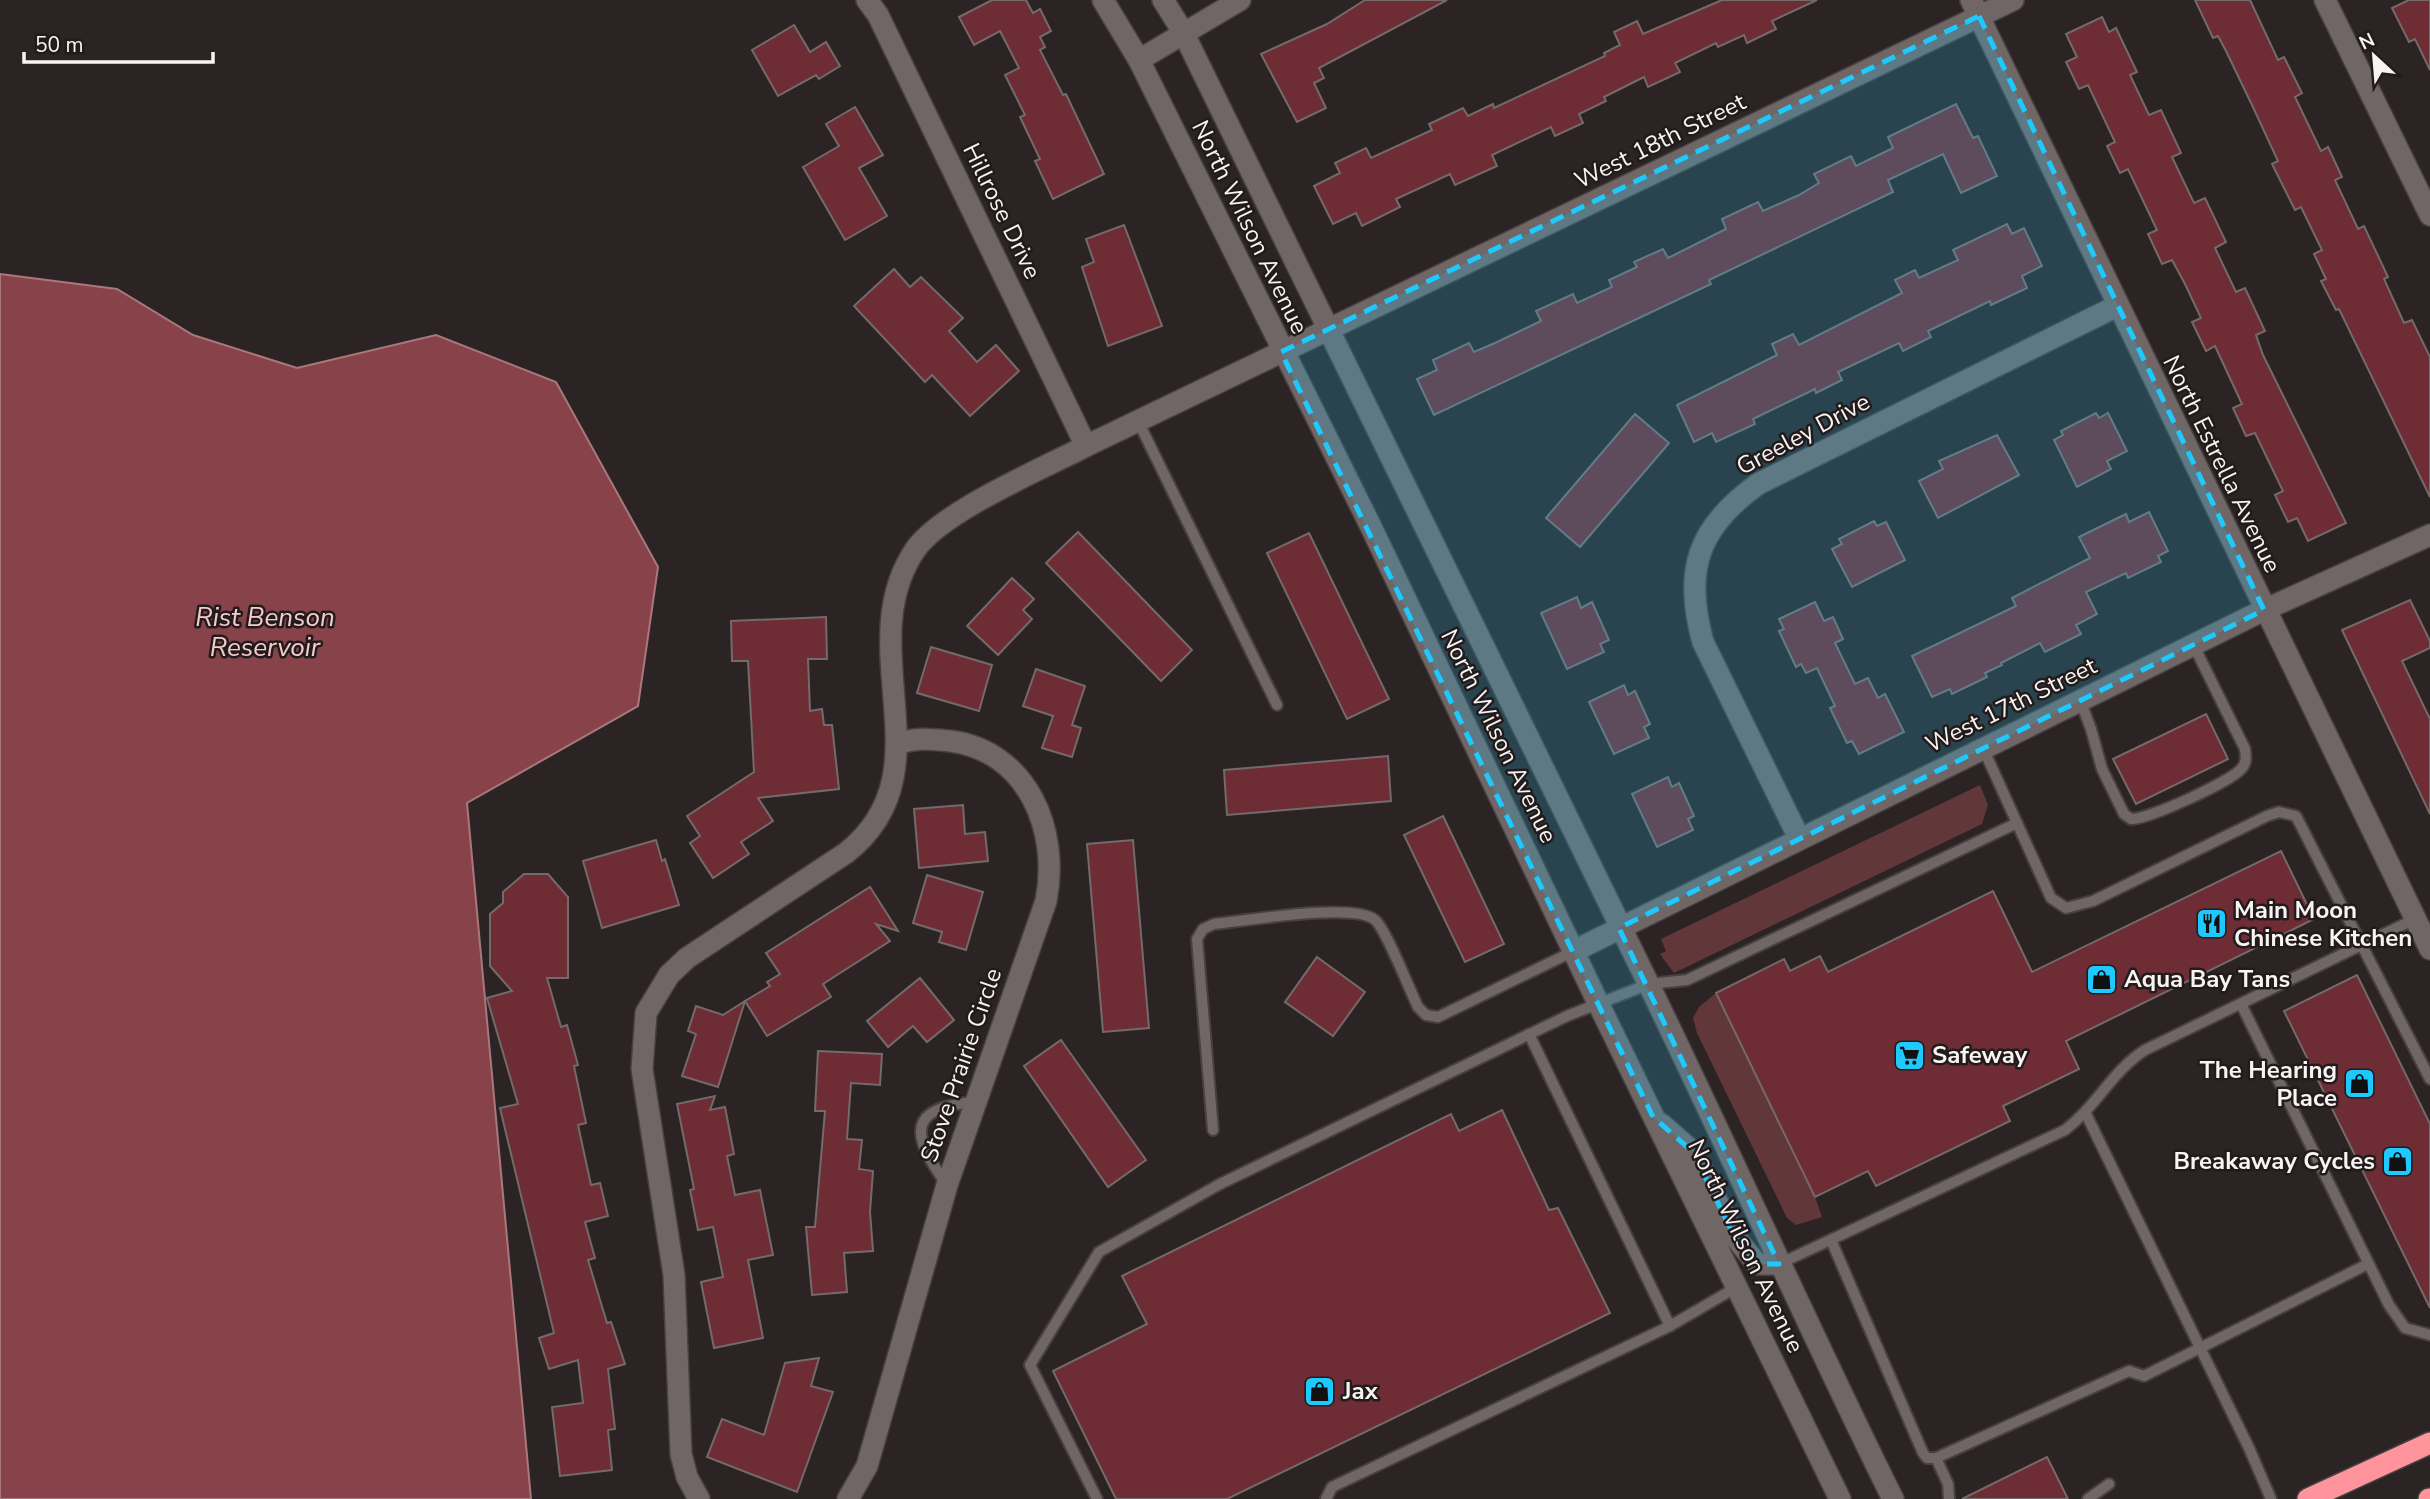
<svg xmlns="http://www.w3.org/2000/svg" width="2430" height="1499" font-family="'Nunito Sans',sans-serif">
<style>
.green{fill:#61373a}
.water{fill:#874349;stroke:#a9787c;stroke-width:2}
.building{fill:#6e2c34;stroke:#736a6a;stroke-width:2}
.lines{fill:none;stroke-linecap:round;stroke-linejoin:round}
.lane-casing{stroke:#464040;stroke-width:14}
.street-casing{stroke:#464040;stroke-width:24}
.secondary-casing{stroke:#464040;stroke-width:24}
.highway-casing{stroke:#464040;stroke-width:24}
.lane{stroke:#706666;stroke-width:10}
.street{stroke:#706666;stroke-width:21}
.secondary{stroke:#706666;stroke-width:21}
.highway{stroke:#ff949d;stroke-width:21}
.marked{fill:#1dc9fd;fill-opacity:0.2;stroke:#1dc9fd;stroke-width:5;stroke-dasharray:14 9;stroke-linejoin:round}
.labels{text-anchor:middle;stroke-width:5;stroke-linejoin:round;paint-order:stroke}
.street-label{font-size:24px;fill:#f9f3f3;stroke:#221b1b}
.poi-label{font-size:24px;font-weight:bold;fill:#f9f3f3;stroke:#221b1b;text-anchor:start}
.water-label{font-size:26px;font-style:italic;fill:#f6cbcd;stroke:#221b1b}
</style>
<rect width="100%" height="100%" fill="#2c2424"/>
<g class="green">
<path d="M1980,785L1988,805L1982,824L1674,973L1660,954L1666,951L1661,939Z"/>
<path d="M1716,993L1815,1197L1822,1217L1796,1225L1787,1218L1697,1033L1693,1018L1699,1007Z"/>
</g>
<path class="water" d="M0,274L117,289L193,335L297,368L436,335L556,382L658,567L638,706L467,803L531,1499H0Z"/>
<g class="building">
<path d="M992,0H1026L1033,13L1040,9L1051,31L1040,37L1045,47L1040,50L1063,95L1066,94L1104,174L1053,199L1035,161L1040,159L1020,117L1025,115L1005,75L1019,68L1000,31L974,45L959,17Z"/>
<path d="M1365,0H1447L1319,68L1324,78L1314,83L1326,108L1297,122L1261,54L1327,24Z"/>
<path d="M1722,0H1817L1772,21L1776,29L1747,43L1744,35L1718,47L1716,43L1675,63L1680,72L1648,87L1644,77L1604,97L1606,101L1579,114L1583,123L1555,136L1551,127L1492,155L1497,166L1455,185L1450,174L1396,199L1400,207L1362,226L1356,213L1333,224L1314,186L1340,173L1335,163L1366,148L1371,158L1432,130L1429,124L1463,108L1468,116L1493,104L1494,108L1605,56L1604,53L1620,45L1614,32L1637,21L1643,34Z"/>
<path d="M2195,0H2250L2278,60L2284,57L2302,93L2295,97L2321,151L2328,147L2342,177L2335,180L2358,229L2364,226L2388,277L2384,279L2404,323L2412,320L2430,357V497L2339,309L2336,310L2321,281L2326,279L2314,254L2322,250L2301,207L2295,210L2272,164L2278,161L2252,105L2226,51L2218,36L2213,38Z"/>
<path d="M2409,0H2430V70L2415,39L2409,42L2392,8Z"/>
<path d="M2102,17L2109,32L2116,28L2137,72L2130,75L2149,115L2161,110L2181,153L2172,157L2194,203L2205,198L2226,242L2215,248L2236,292L2245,288L2265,331L2256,335L2263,355L2346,523L2308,541L2297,518L2288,522L2275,495L2283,491L2255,433L2246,436L2233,408L2242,404L2215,346L2206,351L2192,322L2201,318L2185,284L2172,260L2162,264L2148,234L2157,230L2128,169L2120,173L2107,146L2115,142L2088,85L2079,89L2066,62L2077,57L2066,34Z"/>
<path d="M794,25L810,52L826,42L840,66L819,79L816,75L778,96L752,50Z"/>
<path d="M1956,104L1973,138L1978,136L1997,176L1961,193L1943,154L1888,180L1893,192L1709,280L1711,284L1434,415L1417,379L1437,370L1433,360L1469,343L1474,352L1495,343L1541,321L1536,311L1573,294L1577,303L1612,287L1609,280L1637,267L1634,262L1663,249L1668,258L1726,229L1722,219L1758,202L1763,211L1799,195L1819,183L1814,174L1851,156L1856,166L1893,148L1888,137Z"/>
<path d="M855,107L883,155L859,168L887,216L845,240L803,167L839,146L826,124Z"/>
<path d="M2007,224L2012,234L2024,228L2042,266L2022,276L2027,288L1991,305L1990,301L1928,331L1931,337L1903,351L1899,343L1838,372L1842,380L1816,393L1815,389L1753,419L1755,424L1716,442L1712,433L1694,442L1677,405L1777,355L1772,344L1793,334L1799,345L1902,293L1895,280L1915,270L1919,278L1958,260L1953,250Z"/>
<path d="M1124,225L1162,326L1108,346L1082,267L1094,262L1086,239Z"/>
<path d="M894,269L910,287L921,277L963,318L949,331L977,362L996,345L1019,371L970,416L932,375L925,382L854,306Z"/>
<path d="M2096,413L2099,418L2108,413L2127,451L2107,461L2111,469L2077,487L2054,440L2063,435L2061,431Z"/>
<path d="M1635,414L1669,443L1580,547L1546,518Z"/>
<path d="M1997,435L2019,475L1938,518L1919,481L1943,469L1939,461Z"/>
<path d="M2149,512L2168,551L2158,556L2161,562L2128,578L2126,573L2086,592L2097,614L2076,625L2081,634L2045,652L2040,643L2001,663L2002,665L1985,673L1987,677L1952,694L1950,689L1932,697L1912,656L2016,606L2012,598L2090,558L2079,537L2126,514L2129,522Z"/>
<path d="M1874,521L1877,526L1886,522L1905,560L1852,587L1832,549L1842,544L1839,539Z"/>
<path d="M1078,532L1192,650L1161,681L1046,563Z"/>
<path d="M1309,533L1389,699L1347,719L1267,553Z"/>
<path d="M1012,578L1034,599L1023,610L1032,619L998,655L967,626Z"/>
<path d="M1577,597L1581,608L1592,602L1609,640L1600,644L1604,652L1567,669L1541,613Z"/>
<path d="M2410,600L2430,641V648L2402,661L2430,719V814L2342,630Z"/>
<path d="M1815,602L1824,621L1833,617L1843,639L1835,643L1855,684L1868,678L1878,698L1885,694L1904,732L1859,754L1852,741L1847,743L1830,708L1835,706L1817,668L1806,673L1801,664L1796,667L1779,631L1784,629L1779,619Z"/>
<path d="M826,617L827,659H808L810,711L822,709L824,725H832L839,789L758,798L773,821L741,842L749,854L713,878L690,843L700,836L687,816L754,772L748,661H732L731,621Z"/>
<path d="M931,647L992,665L979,711L917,693Z"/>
<path d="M1036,669L1085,686L1072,725L1081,728L1072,757L1042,748L1053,716L1023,706Z"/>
<path d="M1624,685L1628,695L1635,691L1650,724L1644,727L1649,738L1614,754L1589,702Z"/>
<path d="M2206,714L2228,759L2136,804L2113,759Z"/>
<path d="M1388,756L1391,801L1227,815L1224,770Z"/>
<path d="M1668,777L1672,787L1679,783L1694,816L1688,819L1693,830L1657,847L1632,794Z"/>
<path d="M963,805L965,834L985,832L988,861L919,868L914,809Z"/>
<path d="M1443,816L1504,944L1465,962L1404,835Z"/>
<path d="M656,840L662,861L665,859L679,905L602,928L583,861Z"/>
<path d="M1133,840L1149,1028L1103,1032L1087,844Z"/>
<path d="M2281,851L2314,919L2066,1041L2079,1069L2003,1106L2010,1121L1876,1186L1868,1171L1815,1197L1716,993L1784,959L1790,971L1820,956L1828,972L1993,891L2032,972Z"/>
<path d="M524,874H548L568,897V978H547L561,1027L567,1025L578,1065L574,1066L586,1123L578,1125L591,1185L600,1183L608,1216L585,1222L595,1258L588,1260L607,1323L611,1322L625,1364L608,1369L615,1429L608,1430L612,1470L560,1476L552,1407L583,1403L578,1360L549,1369L539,1338L554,1333L500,1108L518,1104L487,998L512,991L490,966V914L503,903V892Z"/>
<path d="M927,875L983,892L966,950L939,942L942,932L913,923Z"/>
<path d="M870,887L898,931L876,924L890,941L823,984L831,997L767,1036L745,1001L770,986L767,982L780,974L766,953Z"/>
<path d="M1317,957L1365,992L1333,1036L1285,1002Z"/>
<path d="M2357,975L2430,1124V1308L2284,1011Z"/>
<path d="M920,978L954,1020L927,1042L913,1026L888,1047L867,1021Z"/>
<path d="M745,1001L718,1087L682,1076L696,1034L688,1031L696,1006L723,1015Z"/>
<path d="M1061,1040L1146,1160L1108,1187L1024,1066Z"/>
<path d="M818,1051L882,1054L880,1085L851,1083L847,1139L862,1140L859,1169L873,1171L870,1212L873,1251L844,1253L847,1292L812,1295L806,1227H815L825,1111H815Z"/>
<path d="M715,1096L710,1110L725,1107L734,1154L727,1156L735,1195L760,1190L773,1255L748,1260L763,1338L714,1348L701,1282L723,1277L713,1227L698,1230L690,1190L694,1189L677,1104Z"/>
<path d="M1502,1110L1549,1210L1558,1208L1610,1313L1227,1499H1116L1053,1371L1147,1324L1122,1276L1451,1114L1459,1131Z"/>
<path d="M819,1358L811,1386L833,1392L797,1492L707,1457L722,1419L764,1435L785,1363Z"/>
<path d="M2047,1457L2068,1499H1962Z"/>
</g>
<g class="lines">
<defs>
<g id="lane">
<path d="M1138,421L1277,705"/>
<path d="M2080,700L2091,729L2102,769L2124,814L2131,819C2147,820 2230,782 2241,769C2247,763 2246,757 2245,749L2193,644"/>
<path d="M1983,748L2051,898L2066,908L2093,901L2267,816L2279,812L2296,816L2430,1079"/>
<path d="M2241,1004L2389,1305L2405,1328L2430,1335"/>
<path d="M1529,1034L1670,1326"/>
<path d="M2086,1114L2249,1448L2271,1499"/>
<path d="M1213,1130L1197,939L1203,929L1214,924C1245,921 1354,902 1375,920C1386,929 1410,991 1418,1007L1426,1015L1438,1017L1574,951"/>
<path d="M947,1185C912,1137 904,1107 976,1102"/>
<path d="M1831,1240L1923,1453L1927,1458H1936L2129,1371L2144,1376L2368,1264"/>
<path d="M1779,1264L2065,1130C2097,1106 2112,1071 2145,1050L2415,919"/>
<path d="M1936,1458L1948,1484L1949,1499"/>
<path d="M1097,1499L1030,1365L1099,1252L1220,1184L1567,1016L1649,984L1687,980L2017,823"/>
<path d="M1326,1499L1332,1487L1670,1326L1737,1287"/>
<path d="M2088,1499L2109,1484"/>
</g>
<g id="street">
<path d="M867,0L878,15L1086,446"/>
<path d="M1971,0L2430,949"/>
<path d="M2325,0L2430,215"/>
<path d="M1139,60L1240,0"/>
<path d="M1799,838L1703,642C1683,570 1698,527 1758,484L2117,306"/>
<path d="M1574,951L2264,610L2430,535"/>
<path d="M699,1499L687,1477L681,1454L674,1275L642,1069L646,1013L669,975L687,958L846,853C950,772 849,648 915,550C942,511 1042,469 1086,446L2013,0"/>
<path d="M848,1499L867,1466L947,1185L1046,901C1060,831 1028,751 950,741C930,739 917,737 897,744"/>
</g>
<g id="secondary">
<path d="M1103,0L1139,60L1372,529L1599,1005L1840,1499"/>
<path d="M1163,0L1183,32C1340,351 1495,670 1651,989C1733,1158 1809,1330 1893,1499"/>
<path d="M1661,1124L1693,1152L1734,1236L1757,1264H1779"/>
</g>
<g id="highway">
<path d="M2308,1499L2430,1443"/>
<path d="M2429,1499H2430"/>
</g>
</defs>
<use href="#lane" class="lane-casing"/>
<use href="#street" class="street-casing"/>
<use href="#secondary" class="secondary-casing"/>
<use href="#highway" class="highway-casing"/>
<use href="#lane" class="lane"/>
<use href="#street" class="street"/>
<use href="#secondary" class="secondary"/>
<use href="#highway" class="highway"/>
</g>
<path class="marked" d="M1979,16L2264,610L1619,928L1779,1264H1757L1734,1236L1693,1152L1653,1117L1281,352Z"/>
<defs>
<symbol id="restaurant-square" viewBox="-11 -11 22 22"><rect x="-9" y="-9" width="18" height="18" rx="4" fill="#1dc9fd" stroke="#221b1b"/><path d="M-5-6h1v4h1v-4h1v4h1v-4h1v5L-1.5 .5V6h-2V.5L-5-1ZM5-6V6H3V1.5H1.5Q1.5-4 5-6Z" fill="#111"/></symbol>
<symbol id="shop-square" viewBox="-11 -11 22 22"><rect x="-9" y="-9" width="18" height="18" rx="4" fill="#1dc9fd" stroke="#221b1b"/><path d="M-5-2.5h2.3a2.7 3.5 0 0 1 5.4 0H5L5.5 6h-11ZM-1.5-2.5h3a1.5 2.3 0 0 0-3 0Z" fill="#111"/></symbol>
<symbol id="supermarket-square" viewBox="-11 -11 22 22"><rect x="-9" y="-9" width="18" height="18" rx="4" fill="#1dc9fd" stroke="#221b1b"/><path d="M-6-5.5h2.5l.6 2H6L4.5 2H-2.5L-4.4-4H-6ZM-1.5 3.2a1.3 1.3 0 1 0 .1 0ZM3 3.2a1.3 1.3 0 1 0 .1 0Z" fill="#111"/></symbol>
</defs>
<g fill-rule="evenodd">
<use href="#restaurant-square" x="2194" y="906" width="35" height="35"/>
<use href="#shop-square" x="2084" y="962" width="35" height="35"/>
<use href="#supermarket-square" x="1892" y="1038" width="35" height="35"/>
<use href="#shop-square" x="2342" y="1066" width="35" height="35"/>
<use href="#shop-square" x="2380" y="1144" width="35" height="35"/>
<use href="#shop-square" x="1302" y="1374" width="35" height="35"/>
</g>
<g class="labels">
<g class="street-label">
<text transform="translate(1660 141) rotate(-26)" y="8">West 18th Street</text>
<text transform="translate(1002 211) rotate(64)" y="8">Hillrose Drive</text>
<text transform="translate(1250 227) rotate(64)" y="8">North Wilson Avenue</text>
<text transform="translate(1803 434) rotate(-28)" y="8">Greeley Drive</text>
<text transform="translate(2222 464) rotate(64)" y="8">North Estrella Avenue</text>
<text transform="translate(2011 705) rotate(-26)" y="8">West 17th Street</text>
<text transform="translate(1499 736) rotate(64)" y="8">North Wilson Avenue</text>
<text transform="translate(961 1065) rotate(-71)" y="8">Stove Prairie Circle</text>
<text transform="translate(1746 1246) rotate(64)" y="8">North Wilson Avenue</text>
</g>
<g class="poi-label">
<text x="2234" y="918">Main Moon<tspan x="2234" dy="28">Chinese Kitchen</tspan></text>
<text x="2124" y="987">Aqua Bay Tans</text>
<text x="1932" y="1063">Safeway</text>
<text x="2337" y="1078" text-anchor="end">The Hearing<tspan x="2337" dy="28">Place</tspan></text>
<text x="2375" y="1169" text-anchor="end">Breakaway Cycles</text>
<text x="1343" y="1399">Jax</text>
</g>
<g class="water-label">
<text x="265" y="626">Rist Benson<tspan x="265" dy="30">Reservoir</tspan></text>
</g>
</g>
<g transform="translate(2374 56) rotate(334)" stroke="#221b1b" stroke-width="5" paint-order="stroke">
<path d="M0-5L12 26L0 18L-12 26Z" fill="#f9f3f3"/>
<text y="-10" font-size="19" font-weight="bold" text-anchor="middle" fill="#f9f3f3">N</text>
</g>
<path d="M24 52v10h189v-10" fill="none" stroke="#f9f3f3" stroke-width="3.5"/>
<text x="35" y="52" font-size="21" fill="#f9f3f3" stroke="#221b1b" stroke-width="5" paint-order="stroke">50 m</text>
</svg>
